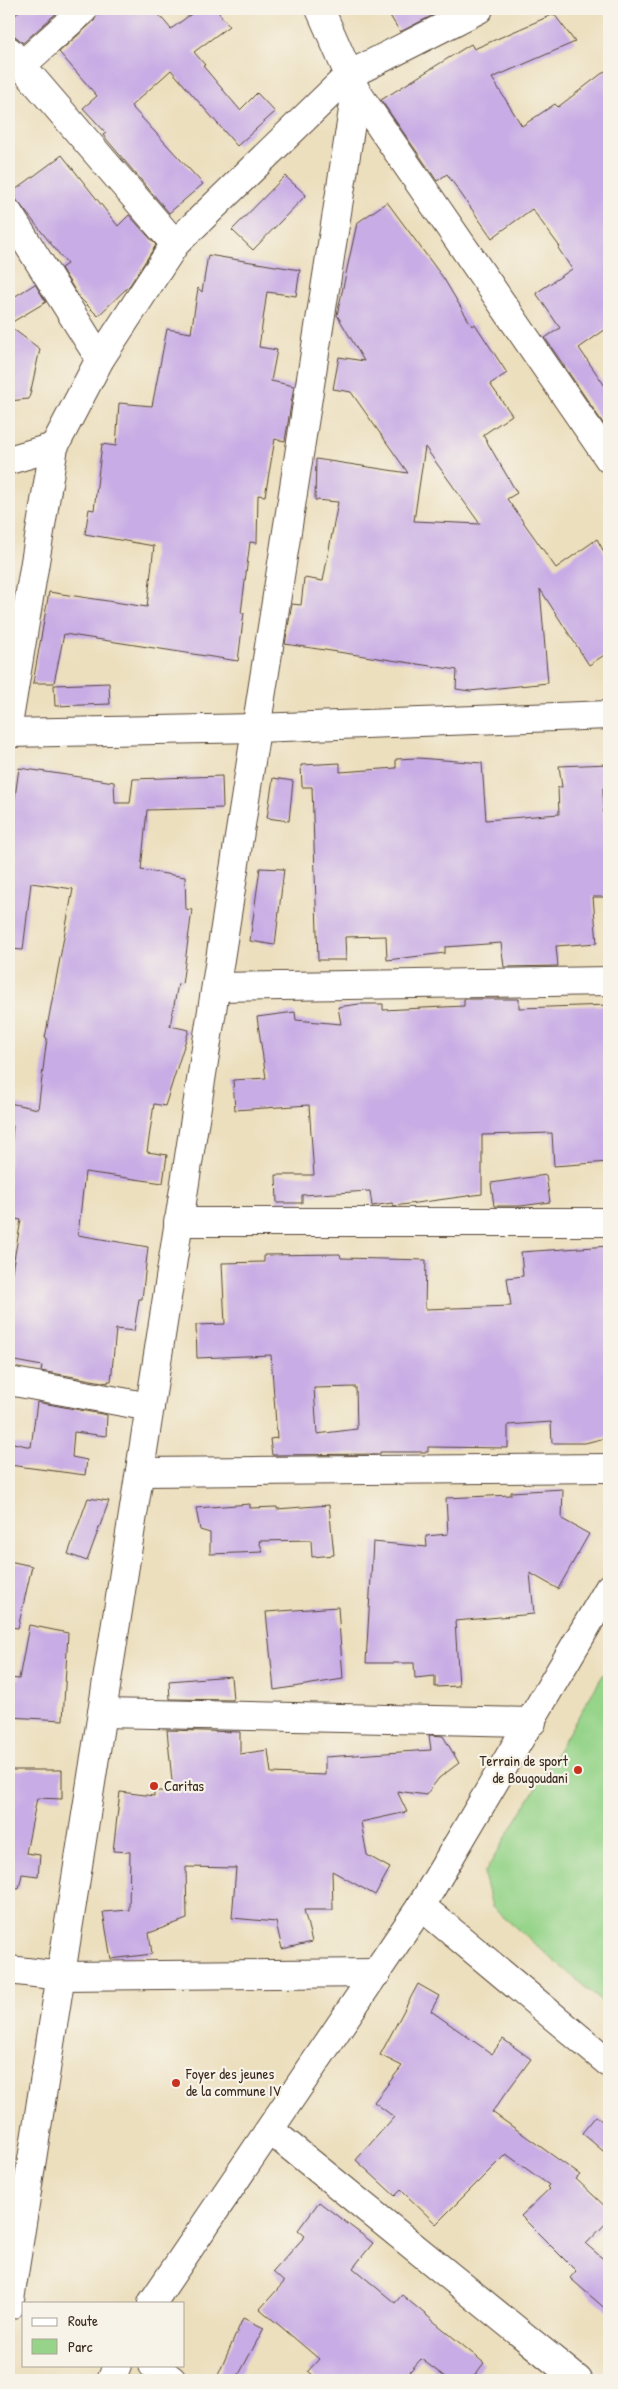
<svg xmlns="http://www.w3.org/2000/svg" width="618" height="2389" font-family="'Patrick Hand',sans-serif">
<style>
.green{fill:#96d48a;stroke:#687f54}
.building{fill:#c8ace5;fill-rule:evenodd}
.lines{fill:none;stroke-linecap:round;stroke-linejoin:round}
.minor-casing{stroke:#564536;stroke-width:30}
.minor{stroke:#fff;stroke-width:28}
.poi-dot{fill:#c8321e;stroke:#f7f3e8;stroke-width:2}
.labels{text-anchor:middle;stroke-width:4.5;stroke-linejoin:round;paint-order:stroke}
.poi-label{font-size:15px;fill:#3b2a1e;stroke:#f7f3e8;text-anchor:start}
</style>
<rect width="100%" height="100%" fill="#f7f3e8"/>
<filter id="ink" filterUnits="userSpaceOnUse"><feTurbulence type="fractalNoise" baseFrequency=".02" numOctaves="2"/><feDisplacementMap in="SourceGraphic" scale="10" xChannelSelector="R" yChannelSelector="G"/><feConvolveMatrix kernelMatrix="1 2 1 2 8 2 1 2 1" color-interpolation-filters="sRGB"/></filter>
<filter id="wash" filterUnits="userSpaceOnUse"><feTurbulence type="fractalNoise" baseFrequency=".0096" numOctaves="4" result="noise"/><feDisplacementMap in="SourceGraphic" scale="20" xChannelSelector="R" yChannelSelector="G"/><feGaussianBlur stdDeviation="1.12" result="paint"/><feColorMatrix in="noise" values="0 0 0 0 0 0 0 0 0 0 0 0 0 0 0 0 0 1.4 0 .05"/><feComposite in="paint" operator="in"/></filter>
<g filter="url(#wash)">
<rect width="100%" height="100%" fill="#ecdfbe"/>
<path class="green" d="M609,1665V2008L492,1907L484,1874Z"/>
<g id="blocks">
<g class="building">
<path d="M21,9H61L23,43L15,36H9V22Z"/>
<path d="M99,9H154L171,29L198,9H216L229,26L194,52L205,65L203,66L240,110L257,93L275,112L237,146L171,70L131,106L203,184L169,213L124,160L103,135L106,133L83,108L97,96L59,52L94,21Z"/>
<path d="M386,9H445L400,32Z"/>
<path d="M554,14L575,42L492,78L522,126L555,104L558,107L609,68V327L579,348L609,392V432L545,338L560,328L536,293L572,269L558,248L560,247L532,209L492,238L447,174L437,181L381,100L471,44L474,49Z"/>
<path d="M62,155L118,226L129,215L156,245L130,285L98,316L79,297L61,268L67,264L11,193Z"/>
<path d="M285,176L306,195L253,250L232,230Z"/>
<path d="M387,202L444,279L472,326L475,324L507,373L490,384L512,415L483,435L517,493L507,499L556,568L597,539L609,561V652L589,665L540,589L548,683L470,691L456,689L457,670L285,644L292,604L301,605L304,578L323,581L338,502L315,500L316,459L408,473L351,392L333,389L339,357L364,361L337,315L357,223ZM425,447L480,524L414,521Z"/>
<path d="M208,255L300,270L296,296L267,292L259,347L277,350L271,381L294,386L285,441L275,439L265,496L258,495L257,543L250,542L241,613H244L238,661L64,634L54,683H33L49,592L147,607L154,546L85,534L89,509L94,510L102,444L116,446L119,403L152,406L167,329L191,333L198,288L202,292Z"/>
<path d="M35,284L46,302L9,324V300Z"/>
<path d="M9,326L40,349L29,399L9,401Z"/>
<path d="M109,683L110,704L55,706L54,685Z"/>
<path d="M418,758L482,763L486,820L559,814L558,787H562L559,766L609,764V788H603L604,830H609V897H593L597,943L556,946L558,966L504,967L501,943L445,947V953L387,960L386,936L345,937L346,960H318L312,787H302L301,765L340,763V772L396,768V759Z"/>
<path d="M19,768L114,782L115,803H130L133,779L222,776L223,808L147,810L141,870L185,877L186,909L192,910L182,985L178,984L170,1026L189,1030L165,1106L154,1104L147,1152L167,1155L163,1183L85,1172L78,1235L148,1247L142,1299H139L134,1331L116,1329L111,1381H108V1383L41,1371L42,1366L9,1360V1288L21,1220L9,1218V1164L13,1126L9,1125V1103L38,1109L47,1038H45L73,889L31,883L23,950L9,949V840Z"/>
<path d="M273,778L293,781L289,821L267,818Z"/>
<path d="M260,868L284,869L275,945L250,941Z"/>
<path d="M464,999H519V1008L609,1005V1162L554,1166L552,1133L482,1135V1194L394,1206L392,1203L372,1206L370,1191L302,1195V1203H277L276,1175H314L309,1105L235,1110L233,1080L266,1078L257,1017L295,1012L296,1020L341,1024L338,1007L359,1004H383V1010L464,1006Z"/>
<path d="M546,1175L550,1202L521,1206H494L491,1183Z"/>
<path d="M609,1246V1437L585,1443H552L551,1422L508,1425V1448L428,1447V1452H380V1454L272,1455L270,1439L277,1438L271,1355L197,1358L196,1325L225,1324L222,1263L264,1262V1255L340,1254L341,1258L426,1260L425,1309L511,1306L507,1278L523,1276L521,1252ZM356,1387L357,1429L317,1434L314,1388Z"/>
<path d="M37,1402L107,1415L106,1436L74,1432L72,1457L87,1460L85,1475L9,1465V1442L31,1447Z"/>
<path d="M563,1489L562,1519L589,1534L558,1589L530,1573L534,1614L455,1621L459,1686L435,1687V1676L415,1678L414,1663H366L373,1542L427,1547L426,1536L448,1534L446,1498L511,1495V1492Z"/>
<path d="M88,1498L109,1501L87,1561L68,1554Z"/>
<path d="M250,1504V1508L277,1507V1509L329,1505L334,1555L312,1557L311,1540L259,1541L263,1552L210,1554V1533L200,1530L196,1508Z"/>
<path d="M9,1561L32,1566L18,1628L9,1627Z"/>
<path d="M338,1607L343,1679L274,1690L266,1612Z"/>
<path d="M29,1625L68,1633L63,1720L9,1717V1678L19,1679Z"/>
<path d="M231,1676L233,1700L170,1699L169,1681Z"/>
<path d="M167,1730L240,1732V1754L268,1750L271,1773L325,1775V1757L431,1750L429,1735L443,1736L459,1763L439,1778L426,1795L397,1791L407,1812L361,1822L367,1855L390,1868L375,1895L332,1871L333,1910H304L312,1942L282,1949L276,1922L232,1918L236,1868L186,1867L187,1919L149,1933L152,1954L111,1959L103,1912L129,1910L130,1852L113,1851L120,1792L154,1796V1791H173Z"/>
<path d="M9,1770H62V1799L37,1798L26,1853L40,1855L38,1876L22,1874L19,1889L9,1888Z"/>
<path d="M418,1984L439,1996L431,2011L492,2054L503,2039L531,2059L492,2112L580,2175L576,2179L609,2210V2220L586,2244L609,2264V2312L570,2278L576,2271L521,2216L549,2189L547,2187L549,2185L506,2154L436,2224L401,2190L395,2196L356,2160L394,2117L374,2102L402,2066L380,2055Z"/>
<path d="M596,2116L609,2127V2156L582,2133Z"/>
<path d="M319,2202L373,2243L353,2268L395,2303L402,2295L484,2363L471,2380H449L421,2359L402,2380H319L308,2371L319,2359L260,2309L284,2282L273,2272L305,2236L298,2230Z"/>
<path d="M243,2318L264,2328L236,2380H216Z"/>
</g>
</g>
</g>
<g filter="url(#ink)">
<use href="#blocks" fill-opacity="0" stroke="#564536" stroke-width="1"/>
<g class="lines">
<defs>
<g id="minor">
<path d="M320,9L356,91L609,459"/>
<path d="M9,51L175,244"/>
<path d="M21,66L84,9"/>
<path d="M9,214L100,359"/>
<path d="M9,460L54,447"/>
<path d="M9,719L54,447L100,359L175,244L349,75L479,9"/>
<path d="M9,733L256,728L609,715"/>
<path d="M216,987L609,981"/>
<path d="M178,1222H609"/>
<path d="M9,1381L150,1407"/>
<path d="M140,1472L609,1468"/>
<path d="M102,1713L532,1722"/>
<path d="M421,1906L609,2063"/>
<path d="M9,1970L61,1976L377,1973"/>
<path d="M270,2130L578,2380"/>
<path d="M152,2303L421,1906L609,1588"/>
<path d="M9,2306L356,91"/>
<path d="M153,2365L172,2380"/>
<path d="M111,2380L117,2365"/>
</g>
</defs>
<use href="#minor" class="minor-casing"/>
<use href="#minor" class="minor"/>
</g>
</g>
<g class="poi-dot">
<circle cx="578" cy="1770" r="5"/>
<circle cx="154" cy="1786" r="5"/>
<circle cx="176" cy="2083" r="5"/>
</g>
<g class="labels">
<g class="poi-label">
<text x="568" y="1766" text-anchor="end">Terrain de sport<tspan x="568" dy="17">de Bougoudani</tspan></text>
<text x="164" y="1791">Caritas</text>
<text x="186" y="2079">Foyer des jeunes<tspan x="186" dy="17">de la commune IV</tspan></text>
</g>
</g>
<rect width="618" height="2389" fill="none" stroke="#f7f3e8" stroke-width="30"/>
<rect x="22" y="2302" width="162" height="65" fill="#f7f3e8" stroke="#aca397"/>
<rect x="32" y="2318" width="25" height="8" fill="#ffffff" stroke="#aca397"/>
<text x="68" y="2326" font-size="15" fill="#3b2a1e">Route</text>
<rect x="32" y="2339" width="25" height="15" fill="#96d48a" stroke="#aca397"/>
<text x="68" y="2352" font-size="15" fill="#3b2a1e">Parc</text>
</svg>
